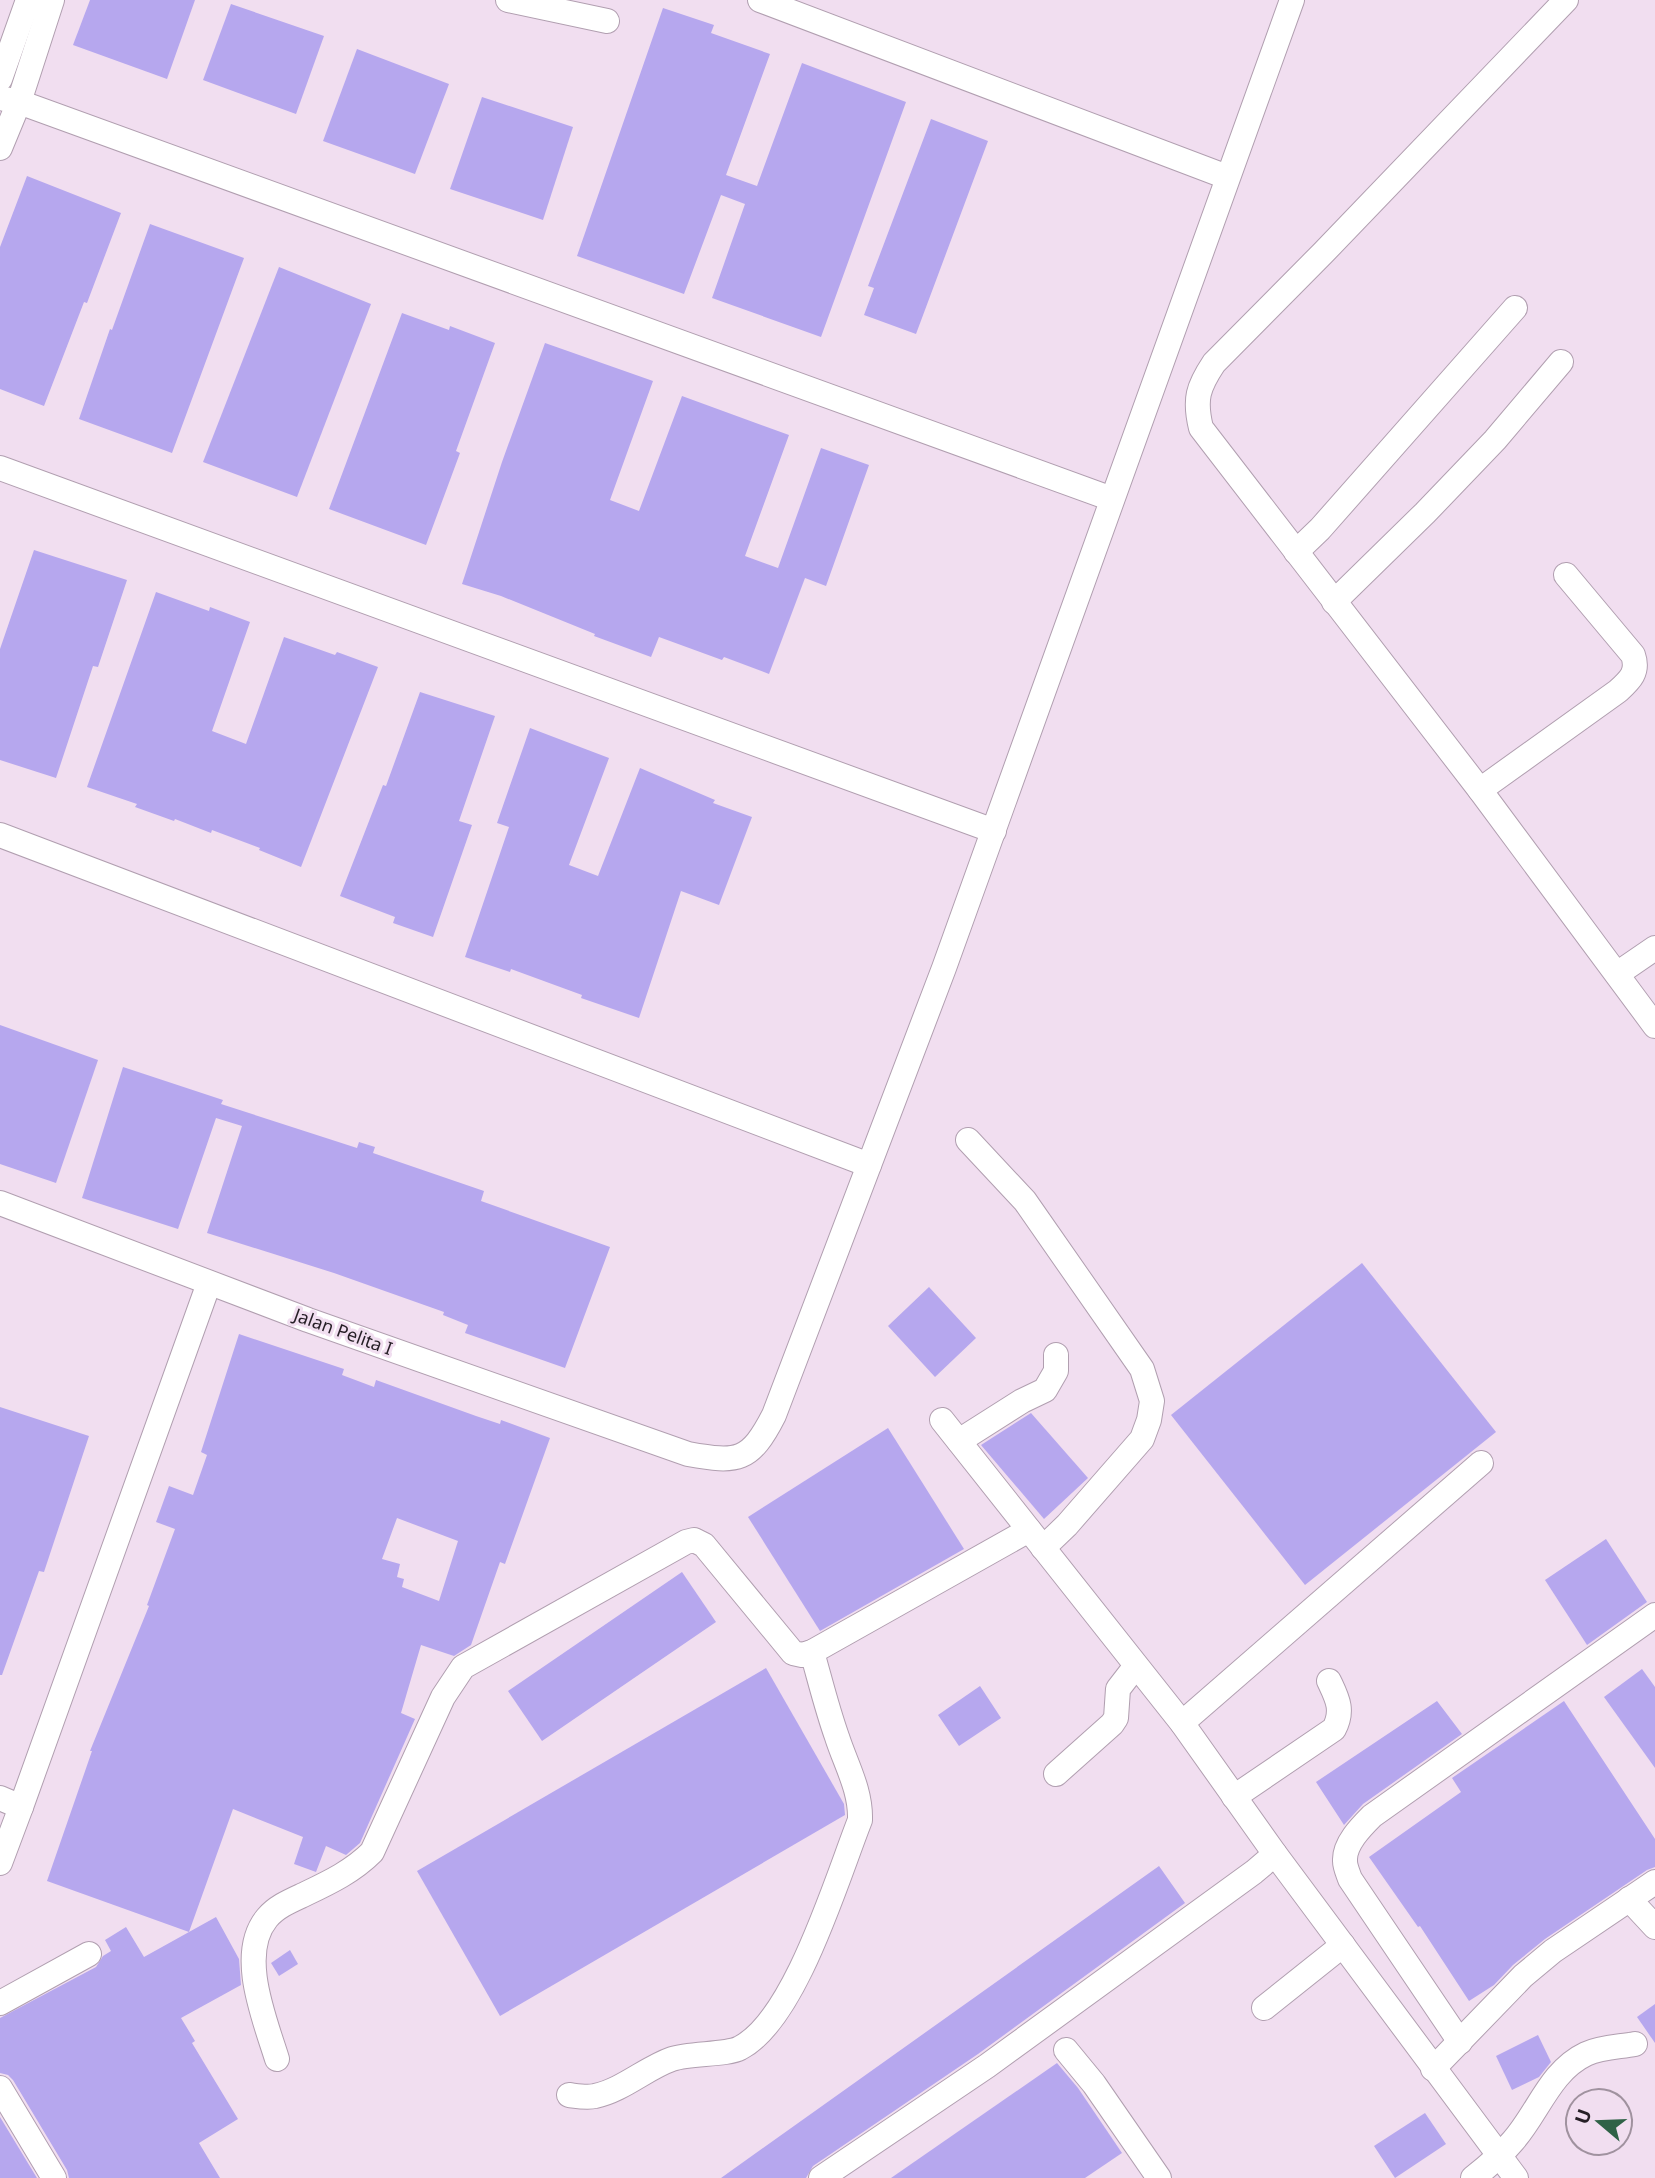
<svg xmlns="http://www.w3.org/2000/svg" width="1655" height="2178" font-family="'Noto Sans',sans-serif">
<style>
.building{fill:#b6a7ee;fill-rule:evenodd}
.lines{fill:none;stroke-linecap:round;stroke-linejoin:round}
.minor-casing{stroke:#b19fb0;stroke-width:26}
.minor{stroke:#fff;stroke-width:24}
.labels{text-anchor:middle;stroke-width:6;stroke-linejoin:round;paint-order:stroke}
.street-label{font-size:18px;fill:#261f26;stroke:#f1def0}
</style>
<rect width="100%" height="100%" fill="#f1def0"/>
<g class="building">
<path d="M90,0H195L167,79L73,45Z"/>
<path d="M231,4L324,36L296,114L203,80Z"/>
<path d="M663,8L714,25L711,33L770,54L726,175L757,186L802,63L906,102L821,337L712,298L745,204L721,195L684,294L577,256Z"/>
<path d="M357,49L449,84L415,174L323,141Z"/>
<path d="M482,97L573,127L543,220L450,189Z"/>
<path d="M931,119L988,141L916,334L864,315L874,288L868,286Z"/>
<path d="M27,176L121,213L87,303L84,302L44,406L0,389V247Z"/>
<path d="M150,224L244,258L172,453L79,419L110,329L112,330Z"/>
<path d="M279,267L371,304L297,497L203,462Z"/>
<path d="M402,313L449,330L450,326L495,343L456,451L460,453L426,545L329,509Z"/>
<path d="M545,343L653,381L610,500L639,511L682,396L789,435L745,556L778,568L821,448L869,465L826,586L805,578L769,674L724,657L722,660L659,637L651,657L594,636L595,634L501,596L462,584L502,462Z"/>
<path d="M34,550L127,580L98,667L93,666L56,778L0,760V649Z"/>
<path d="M156,592L209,611L210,607L250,622L212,731L246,744L284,637L335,655L337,652L378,667L301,867L259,850L260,848L212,830L211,833L175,819L174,821L135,807L137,804L87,787Z"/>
<path d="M420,692L495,716L459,821L472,825L433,937L393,923L395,917L340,896L383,785L386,786Z"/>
<path d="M530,728L609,758L569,865L598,876L640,768L715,800L713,803L752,817L719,905L681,891L639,1018L581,998L582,995L511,969L510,972L465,957L509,827L497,823Z"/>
<path d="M0,1025L98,1060L56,1183L0,1164Z"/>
<path d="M123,1067L223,1100L221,1104L357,1148L359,1142L375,1147L373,1153L484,1191L481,1201L610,1247L565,1368L465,1333L468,1325L443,1315L444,1312L334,1273L207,1233L242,1126L216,1118L178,1229L82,1198Z"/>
<path d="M1362,1263L1496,1432L1305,1585L1171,1415Z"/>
<path d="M929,1287L976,1338L935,1377L888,1326Z"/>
<path d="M239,1334L344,1369L342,1375L374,1387L376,1380L476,1416L500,1424L501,1420L550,1438L505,1564L500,1562L471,1645L454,1656L421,1645L401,1713L415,1719L360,1843L346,1855L326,1846L316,1872L294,1864L303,1837L233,1809L189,1932L47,1881L92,1751H90L149,1606L147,1605L175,1529L156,1522L169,1486L193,1495L207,1455L201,1452ZM397,1518L458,1541L439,1601L402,1587L404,1579L397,1577L400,1564L382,1559Z"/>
<path d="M0,1407L89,1436L44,1572L39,1571L2,1675H0Z"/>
<path d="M1031,1413L1088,1478L1044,1519L981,1445Z"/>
<path d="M888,1428L964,1549L820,1631L748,1517Z"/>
<path d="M1606,1539L1647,1602L1587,1645L1545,1580Z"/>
<path d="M682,1572L716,1622L542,1741L508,1691Z"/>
<path d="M766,1668L844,1804L845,1815L500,2016L417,1871Z"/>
<path d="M1642,1669L1655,1687V1768L1604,1697Z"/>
<path d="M980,1686L1001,1718L959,1746L938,1715Z"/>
<path d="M1437,1701L1462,1734L1363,1804L1344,1825L1316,1782Z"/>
<path d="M1564,1701L1655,1839V1867L1647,1870L1545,1939L1513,1965L1494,1985L1469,2001L1420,1926L1418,1927L1369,1857L1461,1792L1452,1778Z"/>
<path d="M1159,1866L1185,1903L978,2054L813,2166L806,2178H721Z"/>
<path d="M216,1917L239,1959L241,1985L181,2018L195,2041L192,2043L238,2119L199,2143L220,2178H69L67,2170L13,2080L8,2075L0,2073V2018L96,1967L103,1956L111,1951L105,1940L126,1927L144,1957Z"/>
<path d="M290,1950L298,1964L279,1976L271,1963Z"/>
<path d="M1655,2004V2043L1637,2017Z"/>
<path d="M1538,2035L1551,2062L1539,2077L1512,2090L1496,2056Z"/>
<path d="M1057,2063L1078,2088L1122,2153L1085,2178H891Z"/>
<path d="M1425,2113L1446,2144L1395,2178L1374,2146Z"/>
<path d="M0,2117L37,2178H0Z"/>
</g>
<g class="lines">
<defs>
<g id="minor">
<path d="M508,0L607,21"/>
<path d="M760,0L1227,177"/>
<path d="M1566,0L1323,253L1214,363C1198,387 1194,399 1201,428L1480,790L1655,1026"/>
<path d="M0,79L28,0"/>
<path d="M0,98L19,102L1112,499"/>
<path d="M0,148L19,102L52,0"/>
<path d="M0,468L994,831"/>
<path d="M1296,552L1320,529L1515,308"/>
<path d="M1334,602L1425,513L1495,440L1561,362"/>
<path d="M1480,790L1618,691C1630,680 1639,672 1633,655L1566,575"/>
<path d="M0,835L869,1165"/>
<path d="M1617,974L1655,948"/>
<path d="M968,1140L1025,1201L1142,1369L1152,1401L1149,1420L1142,1439L1067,1525L1043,1548"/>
<path d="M0,1203L308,1320L688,1454C738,1463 750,1462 774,1415L944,968L1292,0"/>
<path d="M942,1420L1182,1723L1275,1854L1516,2178"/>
<path d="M959,1441L1022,1401L1045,1390L1056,1371V1355"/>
<path d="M1182,1723L1481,1463"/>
<path d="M1056,1774L1112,1724L1116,1718L1118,1689L1135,1667"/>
<path d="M1234,1797L1334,1729C1344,1710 1337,1698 1329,1681"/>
<path d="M0,1798L21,1807L209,1283"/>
<path d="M0,1863L21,1807"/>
<path d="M1629,1899L1655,1927"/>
<path d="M0,2003L89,1954"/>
<path d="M1264,2008L1343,1945"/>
<path d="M1460,2042L1350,1879C1348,1873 1345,1867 1345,1861C1344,1844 1361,1827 1372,1816L1655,1615"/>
<path d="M1066,2050L1094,2084L1159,2178"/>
<path d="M277,2059C265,2020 237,1954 267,1918C276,1907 290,1901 303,1895C328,1883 352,1872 372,1852L443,1697L463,1667L686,1542L694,1540L704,1545L793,1653L802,1655L812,1652L1029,1530"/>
<path d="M1433,2069L1523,1976L1553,1951L1655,1882"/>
<path d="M0,2088L54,2178"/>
<path d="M569,2095C577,2096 587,2098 595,2096C623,2090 646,2068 672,2059C690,2053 727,2055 740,2048C795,2020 837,1878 860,1820C861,1790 846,1765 837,1737C827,1709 820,1680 812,1652"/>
<path d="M821,2178L987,2066L1254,1872L1275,1854"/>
<path d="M1473,2178C1487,2167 1502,2154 1513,2141C1538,2113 1550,2071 1586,2054C1601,2047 1619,2047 1635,2044"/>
</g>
</defs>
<use href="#minor" class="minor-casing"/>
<use href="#minor" class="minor"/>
</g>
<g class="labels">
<g class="street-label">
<text transform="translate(343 1332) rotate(20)" y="6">Jalan Pelita I</text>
</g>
</g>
<g transform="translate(1599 2122) rotate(289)"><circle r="33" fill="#f1def0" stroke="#a0929f" stroke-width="2"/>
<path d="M0-5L12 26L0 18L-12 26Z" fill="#2f6247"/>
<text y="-10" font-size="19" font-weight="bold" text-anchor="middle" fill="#261f26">U</text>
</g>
</svg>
